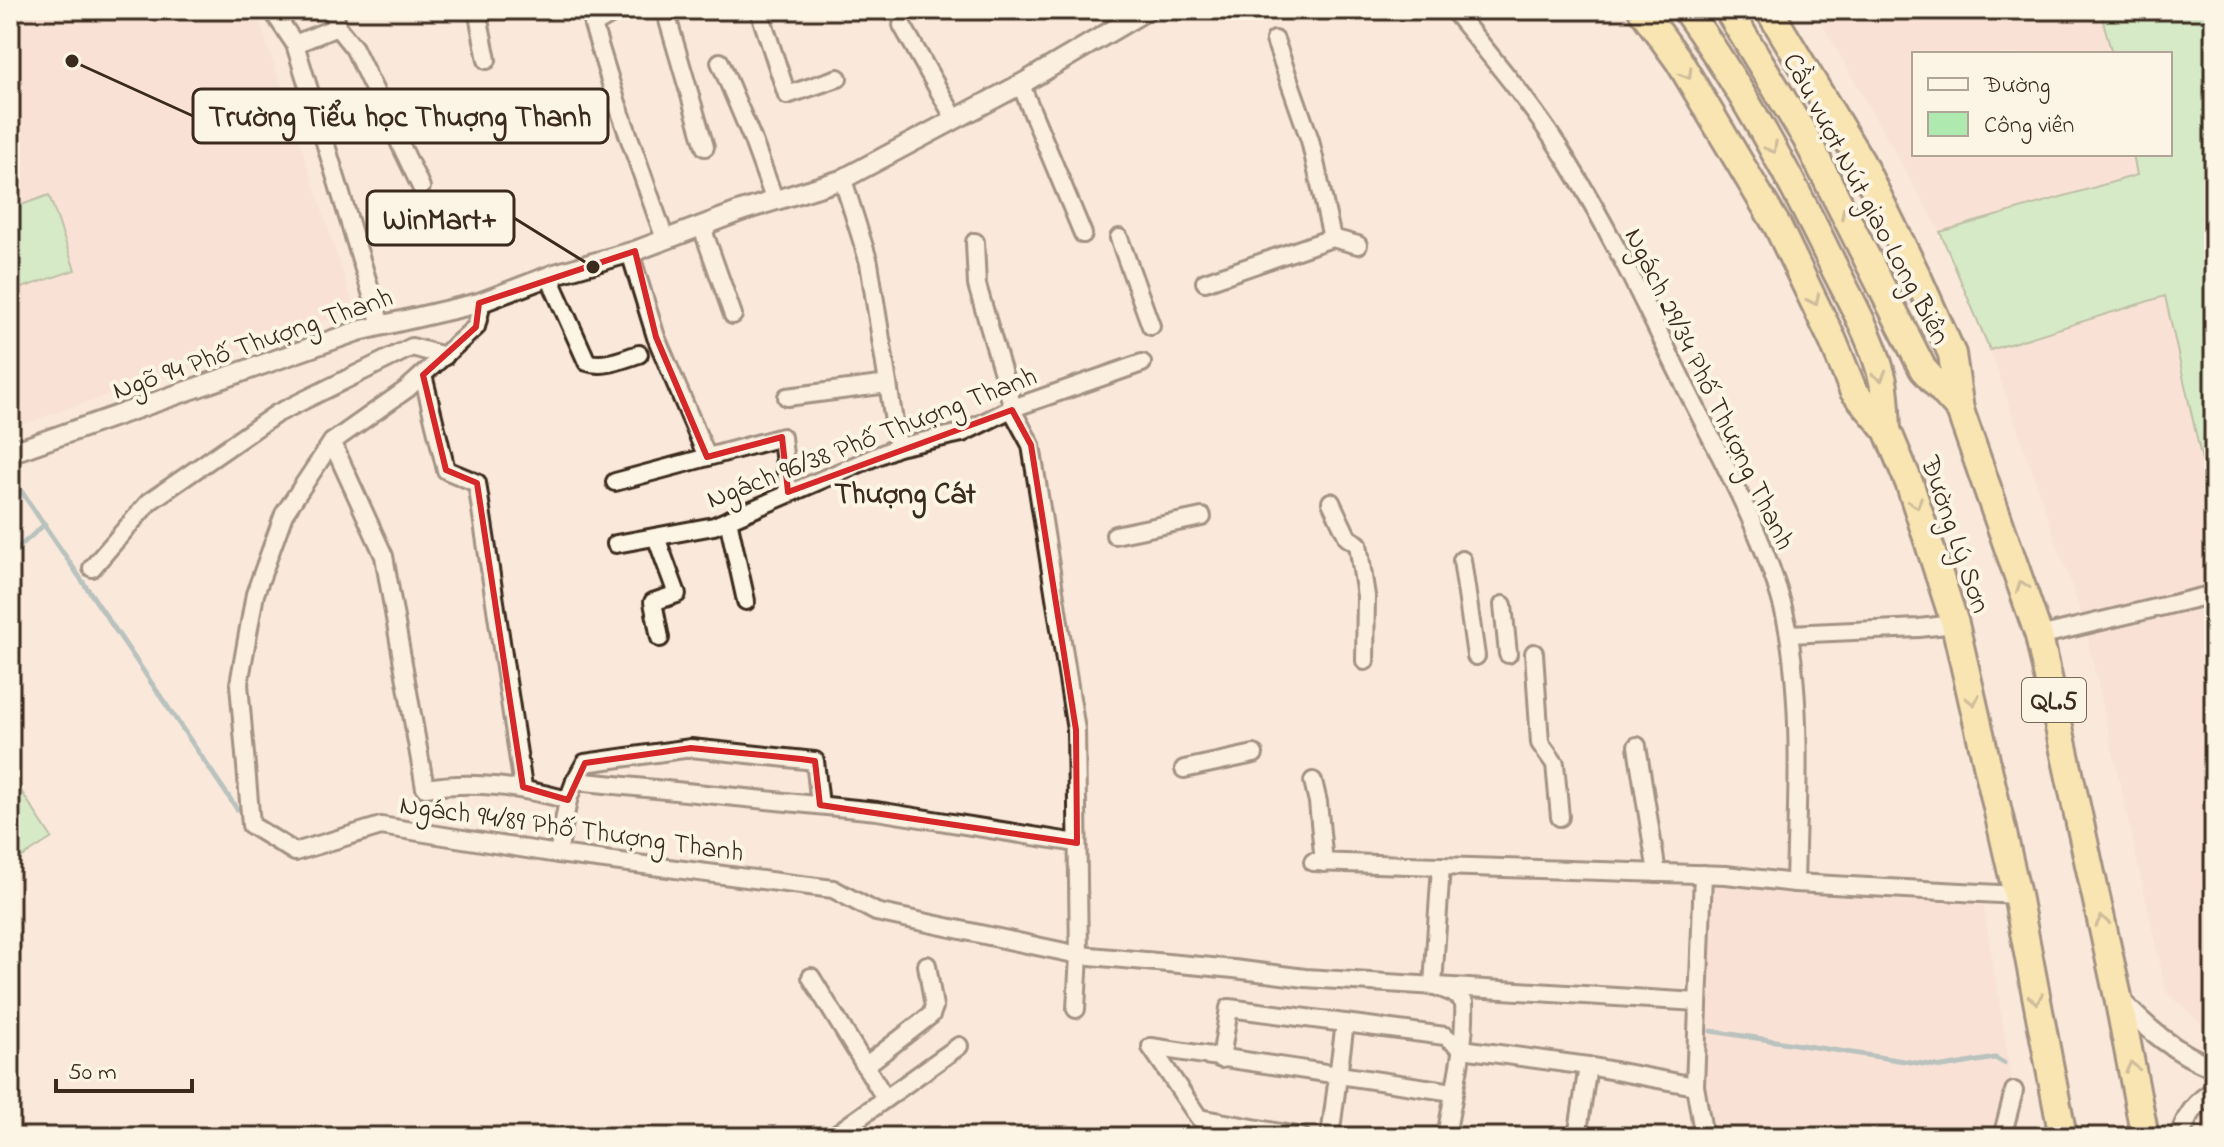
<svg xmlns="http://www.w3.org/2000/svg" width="2224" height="1147" font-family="'Indie Flower',sans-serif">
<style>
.built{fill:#f8dacf}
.green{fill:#aeeaaf;stroke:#748a66;stroke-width:2}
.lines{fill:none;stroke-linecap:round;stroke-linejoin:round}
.stream{stroke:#6c929b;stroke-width:5}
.minor-casing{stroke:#3b2a1e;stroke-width:22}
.tertiary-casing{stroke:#3b2a1e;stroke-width:24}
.trunk-casing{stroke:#3b2a1e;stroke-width:32}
.minor{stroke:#fcf5e5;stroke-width:16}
.tertiary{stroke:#fcf5e5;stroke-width:18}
.trunk{stroke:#f9e181;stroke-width:26}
.oneway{stroke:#9a8650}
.marked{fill:none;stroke:#d62828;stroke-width:6;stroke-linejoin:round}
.labels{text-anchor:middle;stroke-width:8;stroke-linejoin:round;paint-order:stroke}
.shield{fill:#fcf5e5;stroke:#75675a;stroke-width:2}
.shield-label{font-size:26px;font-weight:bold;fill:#3b2a1e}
.street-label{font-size:28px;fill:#3b2a1e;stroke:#fcf5e5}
.neighbourhood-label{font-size:30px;font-weight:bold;fill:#3b2a1e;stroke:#fcf5e5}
.leader{fill:none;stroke:#3b2a1e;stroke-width:3}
.callout-dot{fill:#3b2a1e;stroke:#fcf5e5;stroke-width:3}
.callout{fill:#fcf5e5;stroke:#3b2a1e;stroke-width:3}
.callout-label{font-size:30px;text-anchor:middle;font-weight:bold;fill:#3b2a1e}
</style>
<rect width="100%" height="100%" fill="#fae9db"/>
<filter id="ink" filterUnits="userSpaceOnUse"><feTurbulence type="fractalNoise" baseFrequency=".0125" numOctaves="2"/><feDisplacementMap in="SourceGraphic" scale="16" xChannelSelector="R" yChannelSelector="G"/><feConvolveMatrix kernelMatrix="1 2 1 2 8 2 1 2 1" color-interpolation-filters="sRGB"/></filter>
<g filter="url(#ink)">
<g class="built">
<path d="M10,10H256L356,311L18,426L10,415Z"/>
<path d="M1820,10H2099L2112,54H1914V154H2133L2138,175L1940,232L1815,12Z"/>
<path d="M2165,296L2214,514V1036L2166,992L2084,623L1990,350Z"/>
<path d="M1703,874L1982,894L2014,1091L2004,1137H1710L1695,1086Z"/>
</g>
<g class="green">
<path d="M2100,10H2214V514L2165,296L1990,350L1940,232L2137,175L2133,154H2170V54H2112Z"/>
<path d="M49,195L75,270L10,292V209Z"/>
<path d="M10,774L52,838L10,865Z"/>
</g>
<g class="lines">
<g class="stream">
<path d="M13,479L237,809"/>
<path d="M10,555L45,524"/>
<path d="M1711,1031L1943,1067L1995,1058L2004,1063"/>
</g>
<defs>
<g id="minor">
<path d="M272,10L295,44L381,325"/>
<path d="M334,10L337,27L354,48L421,187"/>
<path d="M477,10L487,60"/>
<path d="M619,10L593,25L616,100L665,239"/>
<path d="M665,10L705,147"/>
<path d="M759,10L787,95L838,78"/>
<path d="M1453,10C1494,60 1536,109 1569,164C1617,242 1654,325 1695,406C1729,472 1777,562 1789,635C1802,717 1797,801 1795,883"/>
<path d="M902,25L955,119"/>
<path d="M295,44L337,27"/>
<path d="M720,62L752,138L775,201"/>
<path d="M1025,82L1023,90L1083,234"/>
<path d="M841,180L844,183L869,263L898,447"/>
<path d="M710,222L704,233L733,315"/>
<path d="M1119,238L1151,326"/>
<path d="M1332,238L1358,245"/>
<path d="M975,242L977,285L1013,408"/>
<path d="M635,251L632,259L656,337L707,457"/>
<path d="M555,274L553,286L587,362C604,368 622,359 639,354"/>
<path d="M1205,282L1332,238L1310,140L1275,40"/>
<path d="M479,303L480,311L476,327L407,389L332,442L284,514L255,594L239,684L251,825L295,852L381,826L558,854L833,889L876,912L1079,955L1234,969L1305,978L1698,1002"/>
<path d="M423,375L446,470L477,483L523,787"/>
<path d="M787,397L888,384"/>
<path d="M1012,410L1031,445L1076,730L1079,955L1076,1009"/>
<path d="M332,442L384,556L425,788C475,780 520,787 568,800"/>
<path d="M615,482L782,437L788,492"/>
<path d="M1331,502L1348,538L1358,544L1366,596L1365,661"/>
<path d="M728,520L746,601"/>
<path d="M1115,535L1202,517"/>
<path d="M656,537L677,594L653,602L660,638"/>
<path d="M616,544L714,526L898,447L962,433L1013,408L1142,363"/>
<path d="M1462,560L1476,656"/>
<path d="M92,568L149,502L276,414L412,347L445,356"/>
<path d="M1503,605L1508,654"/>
<path d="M1789,634L1919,628L1955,624"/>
<path d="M2039,636L2214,594"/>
<path d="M1534,653L1540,743L1555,764L1560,817"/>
<path d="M1637,746L1657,873"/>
<path d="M1184,769L1254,754"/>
<path d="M575,781L585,763L691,748L815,761L820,805"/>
<path d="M1313,781L1318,802L1324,863"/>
<path d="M558,854L568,800L575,781L877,811L1077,843"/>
<path d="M1313,862L1726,875L1795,883L2017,895"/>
<path d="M1441,866L1433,985L1453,993L1464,1002C1466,1048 1453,1093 1446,1137"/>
<path d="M1703,874L1695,1086L1704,1137"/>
<path d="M811,977L885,1098"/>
<path d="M1151,1047L1453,1092"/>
<path d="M1151,1047L1199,1118L1302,1137"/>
<path d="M1221,1059L1229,1008L1445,1036L1462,1049L1588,1066L1695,1086"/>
<path d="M865,1066L931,1015L934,1007L927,965"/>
<path d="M832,1137L959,1046"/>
<path d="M1330,1137L1345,1023"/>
<path d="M1577,1137L1588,1066"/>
<path d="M2002,1137L2014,1091"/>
</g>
<g id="tertiary">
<path d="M10,453L358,331L479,303L555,274L635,251L741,211L841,180L1025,82L1147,10"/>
<path d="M2120,1000C2148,1030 2176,1053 2214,1068"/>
<path d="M2180,1137C2185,1118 2197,1101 2214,1091"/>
</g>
<g id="trunk">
<path d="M1642,10L1679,61L1778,227L1833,341L1853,390L1887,430L1910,485L1955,624L2017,895L2063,1137"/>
<path d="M1686,10C1744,90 1792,180 1835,269C1853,305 1874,342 1883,381C1886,397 1886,414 1887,430"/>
<path d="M1728,10L1806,138L1923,369L1960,410"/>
<path d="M1769,10L1861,162L1918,278L1952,354L1960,410L2039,636L2118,997L2145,1137"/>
</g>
</defs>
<use href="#minor" class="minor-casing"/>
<use href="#tertiary" class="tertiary-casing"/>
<use href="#trunk" class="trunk-casing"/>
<use href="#minor" class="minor"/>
<use href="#tertiary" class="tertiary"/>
<use href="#trunk" class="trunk"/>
</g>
<defs><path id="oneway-chevron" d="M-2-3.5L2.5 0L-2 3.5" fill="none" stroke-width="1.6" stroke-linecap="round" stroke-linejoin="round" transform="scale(2)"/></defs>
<g class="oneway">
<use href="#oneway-chevron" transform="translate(1687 74) rotate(59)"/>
<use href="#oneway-chevron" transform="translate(1772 148) rotate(61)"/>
<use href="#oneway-chevron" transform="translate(1846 213) rotate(-118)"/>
<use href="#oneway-chevron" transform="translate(1814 300) rotate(64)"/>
<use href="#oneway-chevron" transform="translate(1880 376) rotate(74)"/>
<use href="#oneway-chevron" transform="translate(1916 503) rotate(71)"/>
<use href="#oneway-chevron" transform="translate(2022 586) rotate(-109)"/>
<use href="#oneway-chevron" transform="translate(1973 700) rotate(77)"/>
<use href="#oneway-chevron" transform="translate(2102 921) rotate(-102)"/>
<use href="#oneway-chevron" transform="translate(2036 999) rotate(79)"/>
<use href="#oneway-chevron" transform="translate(2132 1067) rotate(-101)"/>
</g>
</g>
<path d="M0 0H2224V1147H0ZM635,251L656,337L707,457L782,437L788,492L1012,410L1031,445L1076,730L1077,843L820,805L815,761L801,759L691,748L585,763L568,800L523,787L477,483L446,470L423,375L476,327L479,303Z" fill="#fae9db" fill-opacity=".55" fill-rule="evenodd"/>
<path class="marked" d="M635,251L656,337L707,457L782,437L788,492L1012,410L1031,445L1076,730L1077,843L820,805L815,761L801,759L691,748L585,763L568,800L523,787L477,483L446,470L423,375L476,327L479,303Z"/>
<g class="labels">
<rect class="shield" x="2022" y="678" width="64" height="44" rx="6"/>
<g class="shield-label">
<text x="2054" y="709">QL.5</text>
</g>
<g class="street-label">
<text transform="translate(1868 198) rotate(62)" y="10">Cầu vượt Nút giao Long Biên</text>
<text transform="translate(252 342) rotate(-19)" y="10">Ngõ 94 Phố Thượng Thanh</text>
<text transform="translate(1711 388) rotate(64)" y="10">Ngách 29/34 Phố Thượng Thanh</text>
<text transform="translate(871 436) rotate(-21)" y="10">Ngách 96/38 Phố Thượng Thanh</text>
<text transform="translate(1957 534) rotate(71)" y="10">Đường Lý Sơn</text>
<text transform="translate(572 827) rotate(8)" y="10">Ngách 94/89 Phố Thượng Thanh</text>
</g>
<g class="neighbourhood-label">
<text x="905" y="503">Thượng Cát</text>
</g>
</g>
<path class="leader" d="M72 61L193 116M593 267L514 218"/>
<g class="callout-dot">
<circle cx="72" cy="61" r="8"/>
<circle cx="593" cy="267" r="8"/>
</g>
<g class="callout">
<rect x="193" y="89" width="415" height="54" rx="8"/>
<rect x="367" y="191" width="147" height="54" rx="8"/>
</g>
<g class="callout-label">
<text x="400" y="126">Trường Tiểu học Thuợng Thanh</text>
<text x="440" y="229">WinMart+</text>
</g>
<rect width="2224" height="1147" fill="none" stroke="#fcf5e5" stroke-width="40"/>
<rect x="20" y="20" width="2184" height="1107" fill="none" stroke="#3b2a1e" stroke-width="3" filter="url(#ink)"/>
<rect x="1912" y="52" width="260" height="104" fill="#fcf5e5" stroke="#afa495" stroke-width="2"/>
<rect x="1928" y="78" width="40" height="12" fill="#fcf5e5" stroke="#afa495" stroke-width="2"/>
<text x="1984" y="92" font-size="24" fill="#3b2a1e">Đường</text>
<rect x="1928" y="112" width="40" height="24" fill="#aeeaaf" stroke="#afa495" stroke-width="2"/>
<text x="1984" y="132" font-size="24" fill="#3b2a1e">Công viên</text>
<path d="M56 1079v12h136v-12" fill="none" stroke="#3b2a1e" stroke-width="4"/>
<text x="68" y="1079" font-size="24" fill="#3b2a1e" stroke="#fcf5e5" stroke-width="6" paint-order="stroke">50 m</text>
</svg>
